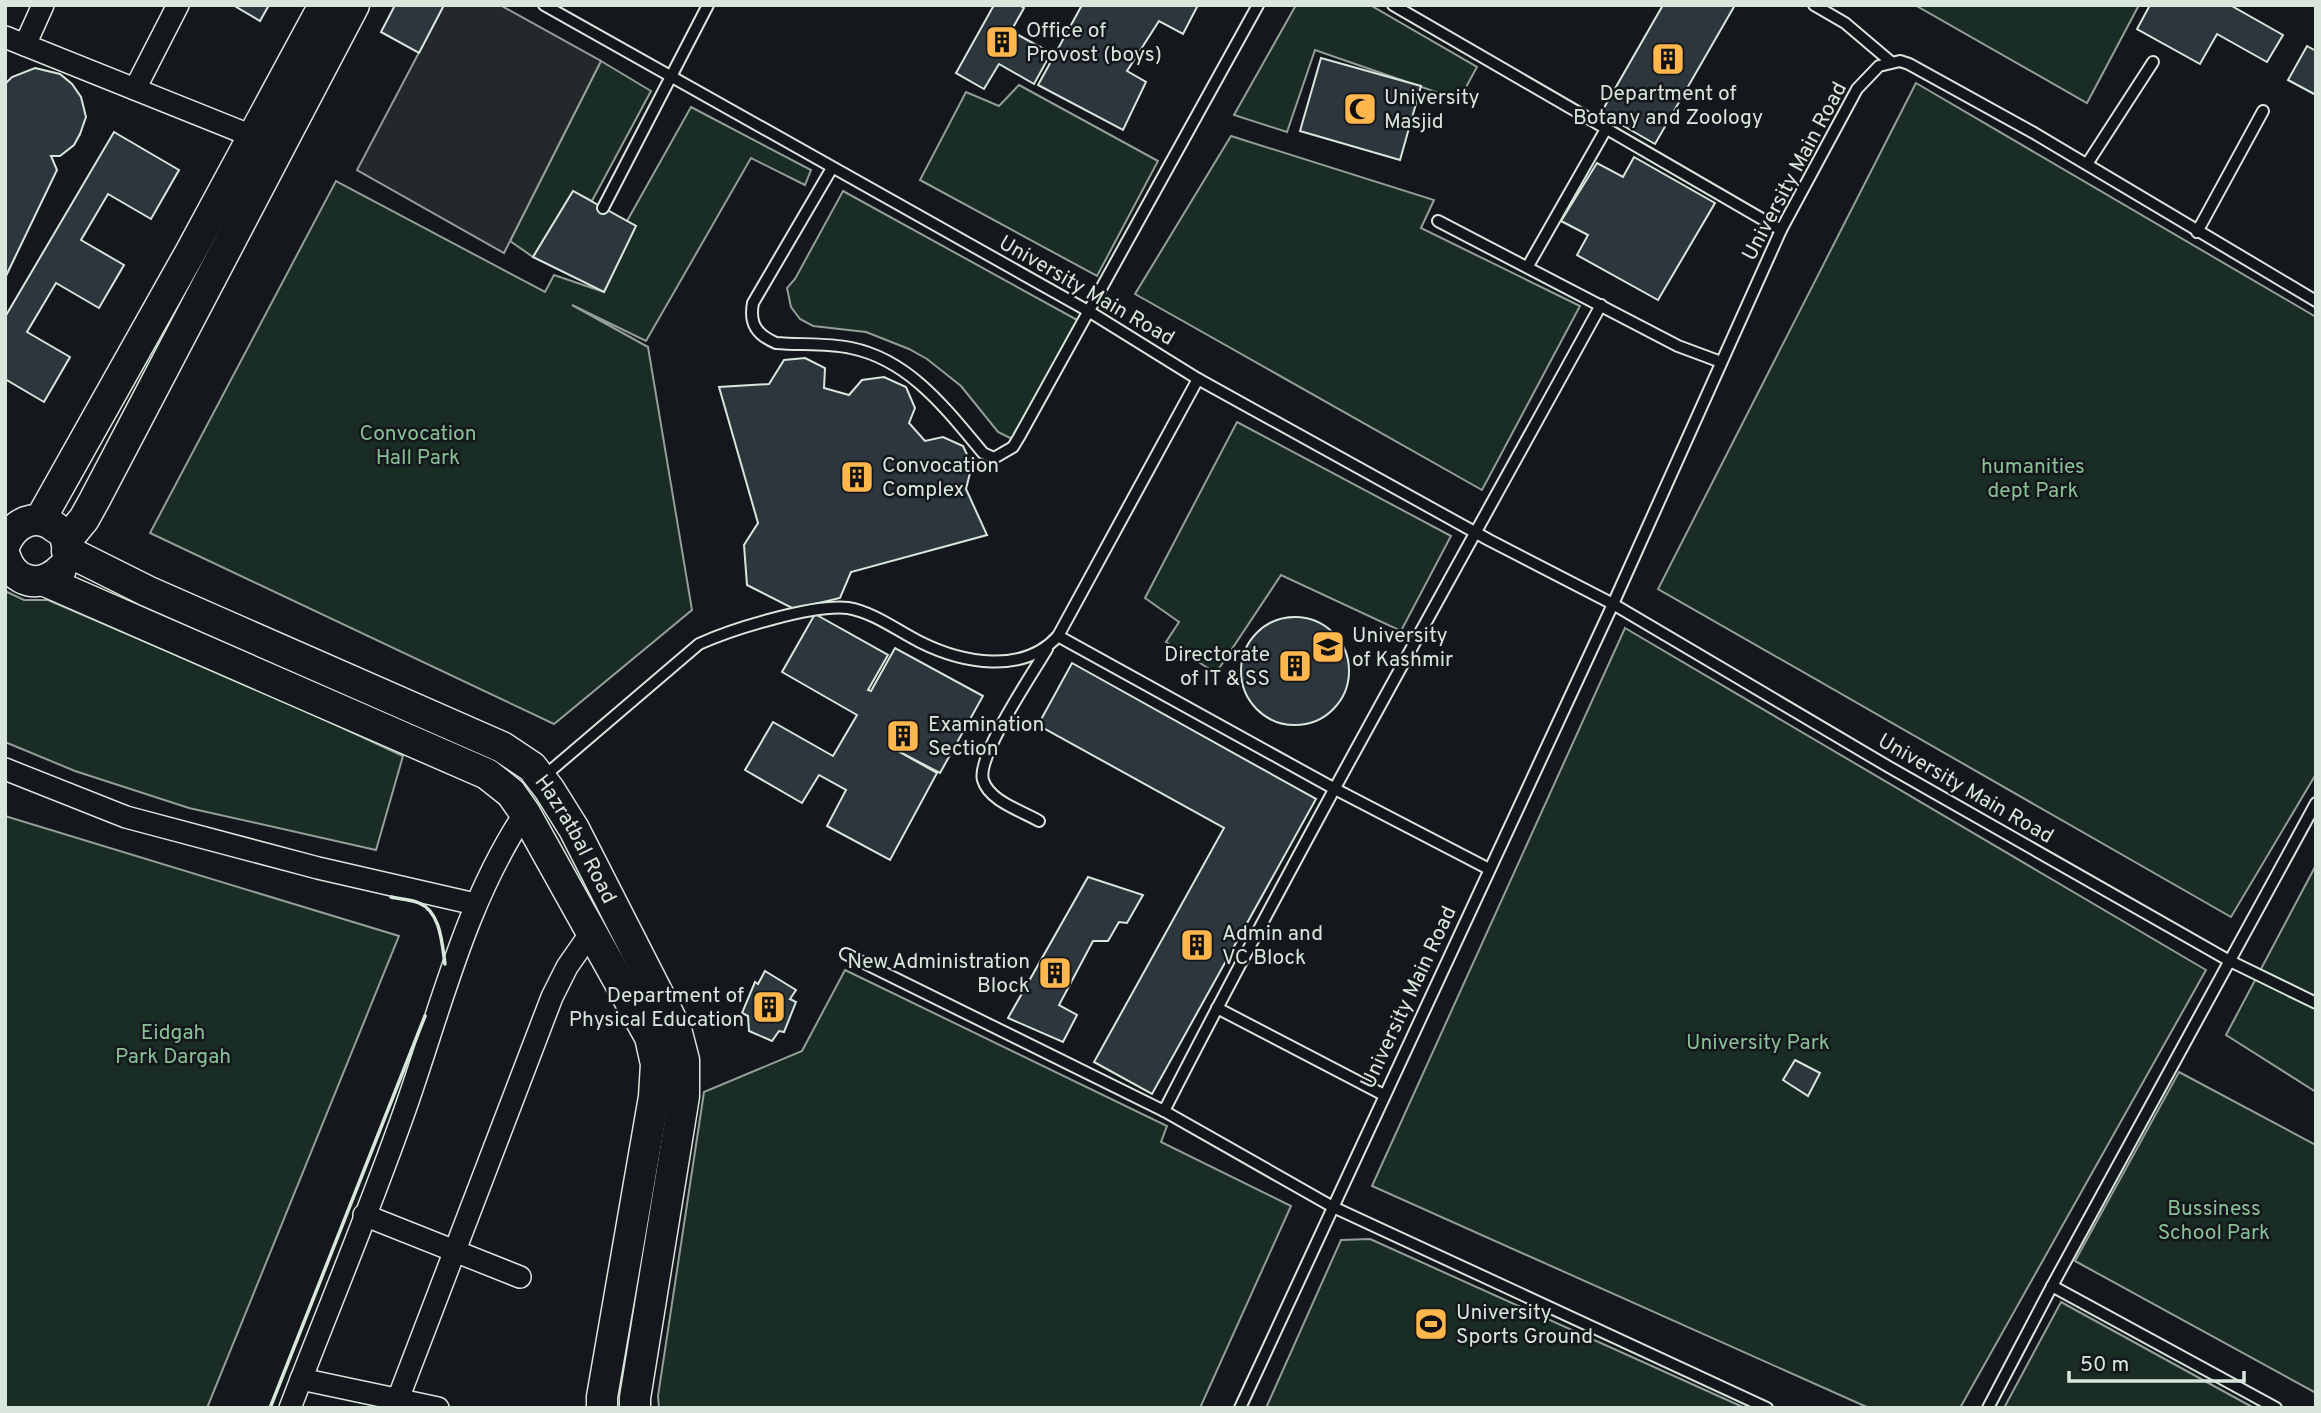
<svg xmlns="http://www.w3.org/2000/svg" width="2321" height="1413" font-family="Overpass,sans-serif">
<style>
.green{fill:#1a2d24;stroke:#939e99;stroke-width:2}
.parking{fill:#24282b;stroke:#939e99;stroke-width:2}
.building{fill:#2c363c;stroke:#d8e6dc;stroke-width:2}
.lines{fill:none;stroke-linecap:round;stroke-linejoin:round}
.service-casing{stroke:#d8e6dc;stroke-width:14}
.minor-casing{stroke:#d8e6dc;stroke-width:24}
.secondary-casing{stroke:#d8e6dc;stroke-width:33}
.service{stroke:#14181c;stroke-width:10}
.minor{stroke:#14181c;stroke-width:21}
.secondary{stroke:#14181c;stroke-width:30}
.wall{stroke:#d8e6dc;stroke-width:3.5}
.labels{text-anchor:middle;stroke-width:5;stroke-linejoin:round;paint-order:stroke}
.poi-label{font-size:21px;fill:#d8e6dc;stroke:#14181c;text-anchor:start}
.street-label{font-size:21px;fill:#d8e6dc;stroke:#14181c}
.park-label{font-size:21px;fill:#8ac095;stroke:#14181c}
</style>
<rect width="100%" height="100%" fill="#14181c"/>
<g class="green">
<path d="M1296,5H1370L1477,67L1459,100L1315,50L1287,132L1234,115Z"/>
<path d="M1915,5H2139L2087,103Z"/>
<path d="M601,61L651,91L592,201L573,191L533,257L510,241Z"/>
<path d="M1916,83L2316,317V774L2231,917L1658,589Z"/>
<path d="M1019,85L1158,161L1097,276L920,180L966,92L999,106Z"/>
<path d="M691,107L811,170L805,185L751,158L646,341L572,305L648,347L692,610L554,724L150,533L336,181L545,292L554,275L604,292L635,227L627,221Z"/>
<path d="M1231,136L1434,200L1421,228L1580,306L1482,490L1135,294Z"/>
<path d="M843,191L1079,321L1016,436L1010,438L998,432L961,386L927,359L909,349L866,332L813,326L800,319L791,307L787,288L795,279Z"/>
<path d="M1237,422L1451,536L1401,631L1281,575L1216,673L1166,642L1179,622L1145,598Z"/>
<path d="M5,591L24,600H48L304,710L403,756L376,850L189,808L75,771L5,742Z"/>
<path d="M1625,628L2206,970L1960,1408H1869L1372,1186Z"/>
<path d="M5,816L399,936L207,1408H5Z"/>
<path d="M2316,865V1092L2226,1035Z"/>
<path d="M845,970L1167,1126L1161,1142L1291,1206L1200,1408H659L658,1396L704,1092L802,1051Z"/>
<path d="M2179,1072L2316,1145V1393L2075,1261Z"/>
<path d="M1370,1239L1745,1408H1266L1341,1240Z"/>
<path d="M2061,1302L2254,1408H2004Z"/>
</g>
<path class="parking" d="M444,5H500L601,61L504,253L357,170Z"/>
<g class="building">
<path d="M233,5H269L260,21Z"/>
<path d="M395,5H444L419,53L381,32Z"/>
<path d="M994,5H1019L1024,8L1011,31L1051,53L1034,84L999,64L984,89L956,73Z"/>
<path d="M1082,5H1198L1183,34L1159,21L1127,71L1146,82L1123,130L1038,85Z"/>
<path d="M1663,5H1735L1655,144L1601,113Z"/>
<path d="M2150,5H2230L2283,35L2267,62L2217,34L2200,64L2137,29Z"/>
<path d="M2307,46L2316,51V95L2288,80Z"/>
<path d="M1321,58L1421,86L1400,160L1300,131Z"/>
<path d="M35,68L60,74L72,84L81,97L86,117L80,134L74,145L60,156H51L57,170L5,278V84L12,77Z"/>
<path d="M114,132L179,170L151,219L108,194L81,240L124,265L99,308L56,283L27,332L70,357L44,402L5,379V317Z"/>
<path d="M1634,157L1715,203L1658,300L1577,255L1588,235L1561,221L1597,163L1623,177Z"/>
<path d="M573,191L636,226L604,292L533,257Z"/>
<path d="M805,358L825,368L824,388L849,395L862,380L884,377L906,387L915,408L909,423L925,441L943,437L963,446L972,465L966,489L987,535L851,572L840,598L794,609L747,585L744,545L758,523L719,387L769,384L784,360Z"/>
<path d="M815,614L888,655L868,690L871,691L895,648L983,696L940,773L896,750L937,773L890,860L827,826L846,790L819,775L802,803L745,770L773,722L833,756L857,715L782,672Z"/>
<circle cx="1295" cy="671" r="54"/>
<path d="M1072,663L1316,799L1152,1094L1094,1062L1224,828L1038,725Z"/>
<path d="M1088,877L1143,895L1127,923L1119,922L1108,941H1093L1059,1005L1077,1015L1063,1042L1008,1018Z"/>
<path d="M765,971L796,990L790,999L796,1002L784,1032L779,1031L772,1041L749,1031L748,1016L742,1013L755,982L758,984Z"/>
<path d="M1795,1060L1820,1073L1808,1096L1783,1080Z"/>
</g>
<g class="lines">
<defs>
<g id="service">
<path d="M544,5L1090,312L1198,379L1489,540L1613,604L1889,767L2228,960L2316,1003"/>
<path d="M1393,5L1781,230"/>
<path d="M1814,5L1845,23L1891,62"/>
<path d="M2087,164L2153,62"/>
<path d="M832,168L753,303C749,324 757,335 776,343C801,345 827,343 851,348C910,360 947,410 983,453L994,458L1013,447L1019,437L1258,5"/>
<path d="M603,208L708,5"/>
<path d="M1438,221L1678,346L1721,362"/>
<path d="M2197,232L2263,111"/>
<path d="M1528,266L1606,129"/>
<path d="M1058,636L1335,789L1489,869"/>
<path d="M542,778L699,644C732,629 813,604 848,608C873,612 898,631 920,642C962,663 1023,675 1058,636L1198,379"/>
<path d="M1039,821C1022,811 989,801 983,780C976,757 1033,673 1047,649"/>
<path d="M846,954L1164,1111L1333,1207L1767,1408"/>
<path d="M1217,1008L1384,1095"/>
<path d="M1164,1111C1303,839 1454,573 1601,305"/>
<path d="M2052,1286L2276,1408"/>
<path d="M1240,1408L1613,604L1781,230L1857,89L1879,66L1900,61L1909,64L2034,133L2316,301"/>
<path d="M1988,1408L2052,1286L2316,803"/>
</g>
<g id="minor">
<path d="M5,37L252,136"/>
<path d="M25,45L43,5"/>
<path d="M135,89L178,5"/>
<path d="M5,769L126,817L318,868L475,904"/>
<path d="M364,1215L520,1277"/>
<path d="M301,1379L438,1408"/>
<path d="M398,1399L552,997L567,967L592,931"/>
<path d="M290,1408C329,1306 372,1205 408,1101C442,1003 467,900 525,813"/>
</g>
<g id="secondary">
<path d="M40,520L190,253L324,5"/>
<path d="M66,541L84,519L94,501L354,5"/>
<path d="M5,544C14,523 36,511 56,528"/>
<path id="s1" d="M67,551L147,591L502,747L532,767L549,789L574,829L676,1029L684,1060V1096L635,1398V1408"/>
<path d="M5,556C14,584 41,589 61,569"/>
<path d="M45,581L487,774L511,793L525,813L650,1037L656,1064L654,1097L602,1397V1408"/>
</g>
</defs>
<use href="#service" class="service-casing"/>
<use href="#minor" class="minor-casing"/>
<use href="#secondary" class="secondary-casing"/>
<use href="#service" class="service"/>
<use href="#minor" class="minor"/>
<use href="#secondary" class="secondary"/>
<g class="wall">
<path d="M391,897C399,899 411,899 419,903C441,912 442,944 445,964"/>
<path d="M270,1408L425,1016"/>
</g>
</g>
<defs>
<symbol id="building-square" viewBox="-11 -11 22 22"><rect x="-9" y="-9" width="18" height="18" rx="4" fill="#ffb74d" stroke="#14181c"/><path d="M-4-6H4V6H1V3H-1V6H-4ZM-2.5-4.3h1.7v1.8h-1.7ZM.8-4.3h1.7v1.8H.8ZM-2.5-1h1.7V.8h-1.7ZM.8-1h1.7V.8H.8Z" fill="#111"/></symbol>
<symbol id="mosque-square" viewBox="-11 -11 22 22"><rect x="-9" y="-9" width="18" height="18" rx="4" fill="#ffb74d" stroke="#14181c"/><path d="M3.5-4.9A6 6 0 1 0 3.5 4.9A5 5 0 1 1 3.5-4.9Z" fill="#111"/></symbol>
<symbol id="university-square" viewBox="-11 -11 22 22"><rect x="-9" y="-9" width="18" height="18" rx="4" fill="#ffb74d" stroke="#14181c"/><path d="M0-5L7-2L0 1L-7-2ZM-4 1L0 2.5L4 1V4Q0 6-4 4Z" fill="#111"/></symbol>
<symbol id="stadium-square" viewBox="-11 -11 22 22"><rect x="-9" y="-9" width="18" height="18" rx="4" fill="#ffb74d" stroke="#14181c"/><path d="M0-5a6.5 5 0 1 0 0 10a6.5 5 0 1 0 0-10ZM-3.5-1.8h7v3.6h-7Z" fill="#111"/></symbol>
</defs>
<g fill-rule="evenodd">
<use href="#building-square" x="983" y="23" width="38" height="38"/>
<use href="#building-square" x="1649" y="40" width="38" height="38"/>
<use href="#mosque-square" x="1341" y="90" width="38" height="38"/>
<use href="#building-square" x="838" y="458" width="38" height="38"/>
<use href="#university-square" x="1309" y="628" width="38" height="38"/>
<use href="#building-square" x="1276" y="647" width="38" height="38"/>
<use href="#building-square" x="884" y="717" width="38" height="38"/>
<use href="#building-square" x="1178" y="926" width="38" height="38"/>
<use href="#building-square" x="1036" y="954" width="38" height="38"/>
<use href="#building-square" x="750" y="988" width="38" height="38"/>
<use href="#stadium-square" x="1412" y="1305" width="38" height="38"/>
</g>
<g class="labels">
<g class="poi-label">
<text x="1026" y="37">Office of<tspan x="1026" dy="24">Provost (boys)</tspan></text>
<text x="1668" y="100" text-anchor="middle">Department of<tspan x="1668" dy="24">Botany and Zoology</tspan></text>
<text x="1384" y="104">University<tspan x="1384" dy="24">Masjid</tspan></text>
<text x="882" y="472">Convocation<tspan x="882" dy="24">Complex</tspan></text>
<text x="1352" y="642">University<tspan x="1352" dy="24">of Kashmir</tspan></text>
<text x="1270" y="661" text-anchor="end">Directorate<tspan x="1270" dy="24">of IT &amp; SS</tspan></text>
<text x="928" y="731">Examination<tspan x="928" dy="24">Section</tspan></text>
<text x="1222" y="940">Admin and<tspan x="1222" dy="24">VC Block</tspan></text>
<text x="1030" y="968" text-anchor="end">New Administration<tspan x="1030" dy="24">Block</tspan></text>
<text x="744" y="1002" text-anchor="end">Department of<tspan x="744" dy="24">Physical Education</tspan></text>
<text x="1456" y="1319">University<tspan x="1456" dy="24">Sports Ground</tspan></text>
</g>
<g class="street-label">
<text transform="translate(1794 171) rotate(-62)" y="7">University Main Road</text>
<text transform="translate(1087 290) rotate(30)" y="7">University Main Road</text>
<text transform="translate(1966 788) rotate(30)" y="7">University Main Road</text>
<text dy="7" stroke="none"><textPath href="#s1" startOffset="598">Hazratbal Road</textPath></text>
<text transform="translate(1408 997) rotate(-65)" y="7">University Main Road</text>
</g>
<g class="park-label">
<text x="418" y="440">Convocation<tspan x="418" dy="24">Hall Park</tspan></text>
<text x="2033" y="473">humanities<tspan x="2033" dy="24">dept Park</tspan></text>
<text x="173" y="1039">Eidgah<tspan x="173" dy="24">Park Dargah</tspan></text>
<text x="1758" y="1049">University Park</text>
<text x="2214" y="1215">Bussiness<tspan x="2214" dy="24">School Park</tspan></text>
</g>
</g>
<rect width="2321" height="1413" fill="none" stroke="#d8e6dc" stroke-width="14"/>
<path d="M2069 1371v10h175v-10" fill="none" stroke="#d8e6dc" stroke-width="3.5"/>
<text x="2080" y="1371" font-size="21" fill="#d8e6dc" stroke="#14181c" stroke-width="5" paint-order="stroke">50 m</text>
</svg>
